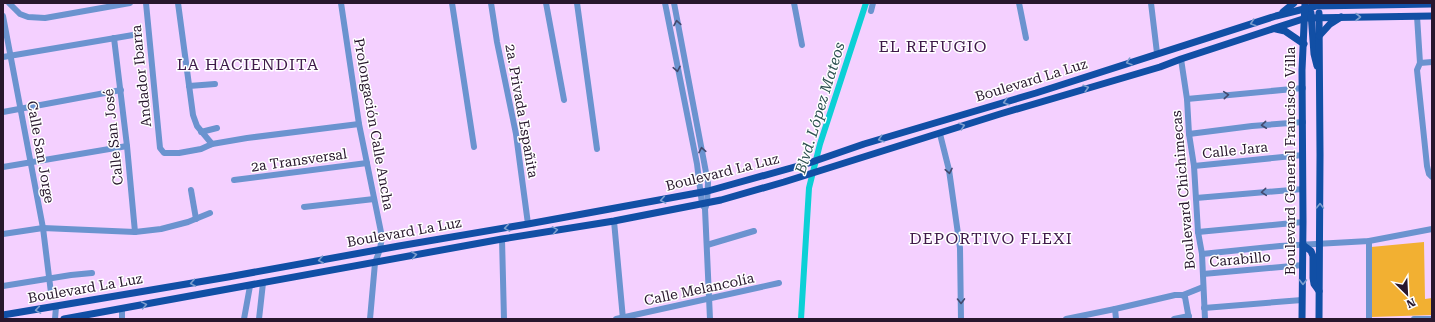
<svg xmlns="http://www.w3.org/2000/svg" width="1435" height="322" font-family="'Roboto Serif',serif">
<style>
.green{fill:#f2b032}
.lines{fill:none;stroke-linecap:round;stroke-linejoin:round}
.canal{stroke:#0cd0d6;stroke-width:6}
.minor{stroke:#6b93cf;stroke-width:6}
.major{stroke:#114fa5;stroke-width:7}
.oneway{stroke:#7c9ece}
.oneway2{stroke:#43496e}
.labels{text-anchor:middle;stroke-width:3;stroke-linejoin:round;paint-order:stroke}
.street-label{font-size:14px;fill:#28172d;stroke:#fff}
.water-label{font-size:15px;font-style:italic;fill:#2f5152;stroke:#fff}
.quarter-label{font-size:16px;letter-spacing:1px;fill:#3e1949;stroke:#fff}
</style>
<rect width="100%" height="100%" fill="#f4d0ff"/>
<path class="green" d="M1424,242L1425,299L1432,298V315L1371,317V247Z"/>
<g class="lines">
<path class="canal" d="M801,319L809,188L820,144L866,3"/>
<g class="minor">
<path d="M9,3L20,14L28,17L45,18L130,3"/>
<path d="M146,3L160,148L164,153H179L201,149L212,144L247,138L359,124"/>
<path d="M178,3L193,115L197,126L212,144"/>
<path d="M341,3L359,124L382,237L380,249L375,263L370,319"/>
<path d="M452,3L474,147"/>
<path d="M491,3L497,42L516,134L528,224"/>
<path d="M546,3L564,100"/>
<path d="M577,3L597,149"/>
<path d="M665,3L697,164L702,204L704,207"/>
<path d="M674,3L708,183L707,203L705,209L710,319"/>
<path d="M794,3L802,45"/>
<path d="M1019,3L1026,38"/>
<path d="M1151,3L1157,53"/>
<path d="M871,11L873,3"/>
<path d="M3,16L43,228L51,293"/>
<path d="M1417,16L1420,63"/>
<path d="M114,38L127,146L135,232"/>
<path d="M3,57L139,34"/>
<path d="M1181,59L1187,99L1189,134L1194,166L1198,232L1202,254L1205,319"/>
<path d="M1432,62L1420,63L1417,70L1427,166L1429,174L1432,177"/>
<path d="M189,86L215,84"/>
<path d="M1187,99L1303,88"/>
<path d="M3,112L121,90"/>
<path d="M201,132L217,128"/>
<path d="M940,134L949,170L960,248L961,319"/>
<path d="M1189,134L1252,126L1303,122"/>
<path d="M1194,166L1303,155"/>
<path d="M3,167L127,146"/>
<path d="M234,180L367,163"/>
<path d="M191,190L196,219"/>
<path d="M1196,198L1303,189"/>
<path d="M304,207L374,199"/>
<path d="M614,221L623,319"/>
<path d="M1198,232L1303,222"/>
<path d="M3,234L43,228L135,232L161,229L188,222L210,213"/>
<path d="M502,239L504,319"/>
<path d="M707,245L754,231"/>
<path d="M1202,254L1280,246L1369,241L1432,229"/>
<path d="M1203,274L1303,265"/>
<path d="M3,286L71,275L92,273"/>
<path d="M1183,295L1203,287"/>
<path d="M1204,308L1302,300"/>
<path d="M1115,309L1116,319"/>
<path d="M55,319L56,307"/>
<path d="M122,319V309"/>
<path d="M244,319L250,286"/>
<path d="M259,319L263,283"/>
<path d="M616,319L779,283"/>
<path d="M1066,319L1115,309L1175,295H1182L1185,297L1189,319"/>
<path d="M1174,319L1189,316"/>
<path d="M1369,319V241"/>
<path d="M1414,319H1432"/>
</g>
<g class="major">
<path d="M1283,12L1294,3"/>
<path d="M1311,13L1314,54L1317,66"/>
<path d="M1319,13L1320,155L1319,319"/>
<path d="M1276,29L1285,31L1304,44"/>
<path d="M1319,36L1330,24L1341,17"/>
<path d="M1303,245L1311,251L1313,256V278L1314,284L1319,291"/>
<path d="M3,315L228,277L399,246L528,224L708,191L809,163L864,144L1036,93L1276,16L1316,6L1432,4"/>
<path d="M64,319L502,239L614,221L721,200L784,182L1000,114L1160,67L1181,59L1306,18L1432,16"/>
<path d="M1302,319L1303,222L1302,70L1305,3"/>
</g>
</g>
<defs><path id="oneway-chevron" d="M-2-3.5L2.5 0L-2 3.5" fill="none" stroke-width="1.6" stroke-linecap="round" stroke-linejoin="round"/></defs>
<g class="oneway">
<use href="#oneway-chevron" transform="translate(1358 17)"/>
<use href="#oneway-chevron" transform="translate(1253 23) rotate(162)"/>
<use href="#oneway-chevron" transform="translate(1129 62) rotate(162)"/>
<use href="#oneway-chevron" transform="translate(1086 88) rotate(-17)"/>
<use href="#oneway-chevron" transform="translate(1006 102) rotate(163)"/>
<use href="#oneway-chevron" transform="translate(962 126) rotate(-18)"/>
<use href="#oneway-chevron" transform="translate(881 139) rotate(163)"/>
<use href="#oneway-chevron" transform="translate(663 200) rotate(170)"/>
<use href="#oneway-chevron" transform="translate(1320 206) rotate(-89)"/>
<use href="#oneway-chevron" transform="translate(507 228) rotate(171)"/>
<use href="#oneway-chevron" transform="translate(555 230) rotate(-9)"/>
<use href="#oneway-chevron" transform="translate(414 255) rotate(-10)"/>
<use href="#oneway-chevron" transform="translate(321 260) rotate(170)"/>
<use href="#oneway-chevron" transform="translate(1303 282) rotate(91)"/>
<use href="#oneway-chevron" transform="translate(193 283) rotate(170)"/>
<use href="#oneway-chevron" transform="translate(144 305) rotate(-10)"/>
<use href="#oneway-chevron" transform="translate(38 310) rotate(171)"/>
</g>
<g class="oneway2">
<use href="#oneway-chevron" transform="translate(677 23) rotate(-100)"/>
<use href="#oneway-chevron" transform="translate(677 69) rotate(79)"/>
<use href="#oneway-chevron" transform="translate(1226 95) rotate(-5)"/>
<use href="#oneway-chevron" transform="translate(1264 125) rotate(174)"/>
<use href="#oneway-chevron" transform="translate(702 150) rotate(-101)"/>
<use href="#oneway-chevron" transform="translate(949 171) rotate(79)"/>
<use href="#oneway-chevron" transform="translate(1264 192) rotate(175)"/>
<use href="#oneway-chevron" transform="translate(961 301) rotate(89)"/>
</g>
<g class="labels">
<g class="street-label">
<text transform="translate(141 76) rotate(-96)" y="5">Andador Ibarra</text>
<text transform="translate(1031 80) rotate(-17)" y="5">Boulevard La Luz</text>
<text transform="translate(522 111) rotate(80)" y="5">2a. Privada Españita</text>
<text transform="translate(374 124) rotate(80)" y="5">Prolongación Calle Ancha</text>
<text transform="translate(113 137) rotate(-96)" y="5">Calle San José</text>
<text transform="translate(1235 150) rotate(-6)" y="5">Calle Jara</text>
<text transform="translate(41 152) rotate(80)" y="5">Calle San Jorge</text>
<text transform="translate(299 160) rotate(-8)" y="5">2a Transversal</text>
<text transform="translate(1290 161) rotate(-90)" y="5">Boulevard General Francisco Villa</text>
<text transform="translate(722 172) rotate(-14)" y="5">Boulevard La Luz</text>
<text transform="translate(1183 190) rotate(-95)" y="5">Boulevard Chichimecas</text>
<text transform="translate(404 232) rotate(-10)" y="5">Boulevard La Luz</text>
<text transform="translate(1240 259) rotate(-5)" y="5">Carabillo</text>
<text transform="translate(85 288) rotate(-10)" y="5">Boulevard La Luz</text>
<text transform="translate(699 289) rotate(-12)" y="5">Calle Melancolía</text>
</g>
<g class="water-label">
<text transform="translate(820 108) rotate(-73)" y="5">Blvd. López Mateos</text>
</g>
<g class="quarter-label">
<text x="933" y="52">EL REFUGIO</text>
<text x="248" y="70">LA HACIENDITA</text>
<text x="991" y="244">DEPORTIVO FLEXI</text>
</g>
</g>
<rect width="1435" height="322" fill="none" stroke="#28172d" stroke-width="8"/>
<g transform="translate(1407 294) rotate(156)" stroke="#ffffff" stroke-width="3" paint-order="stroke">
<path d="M0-3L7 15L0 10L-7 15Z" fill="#28172d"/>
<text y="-6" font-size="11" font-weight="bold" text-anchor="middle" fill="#28172d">N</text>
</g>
</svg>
